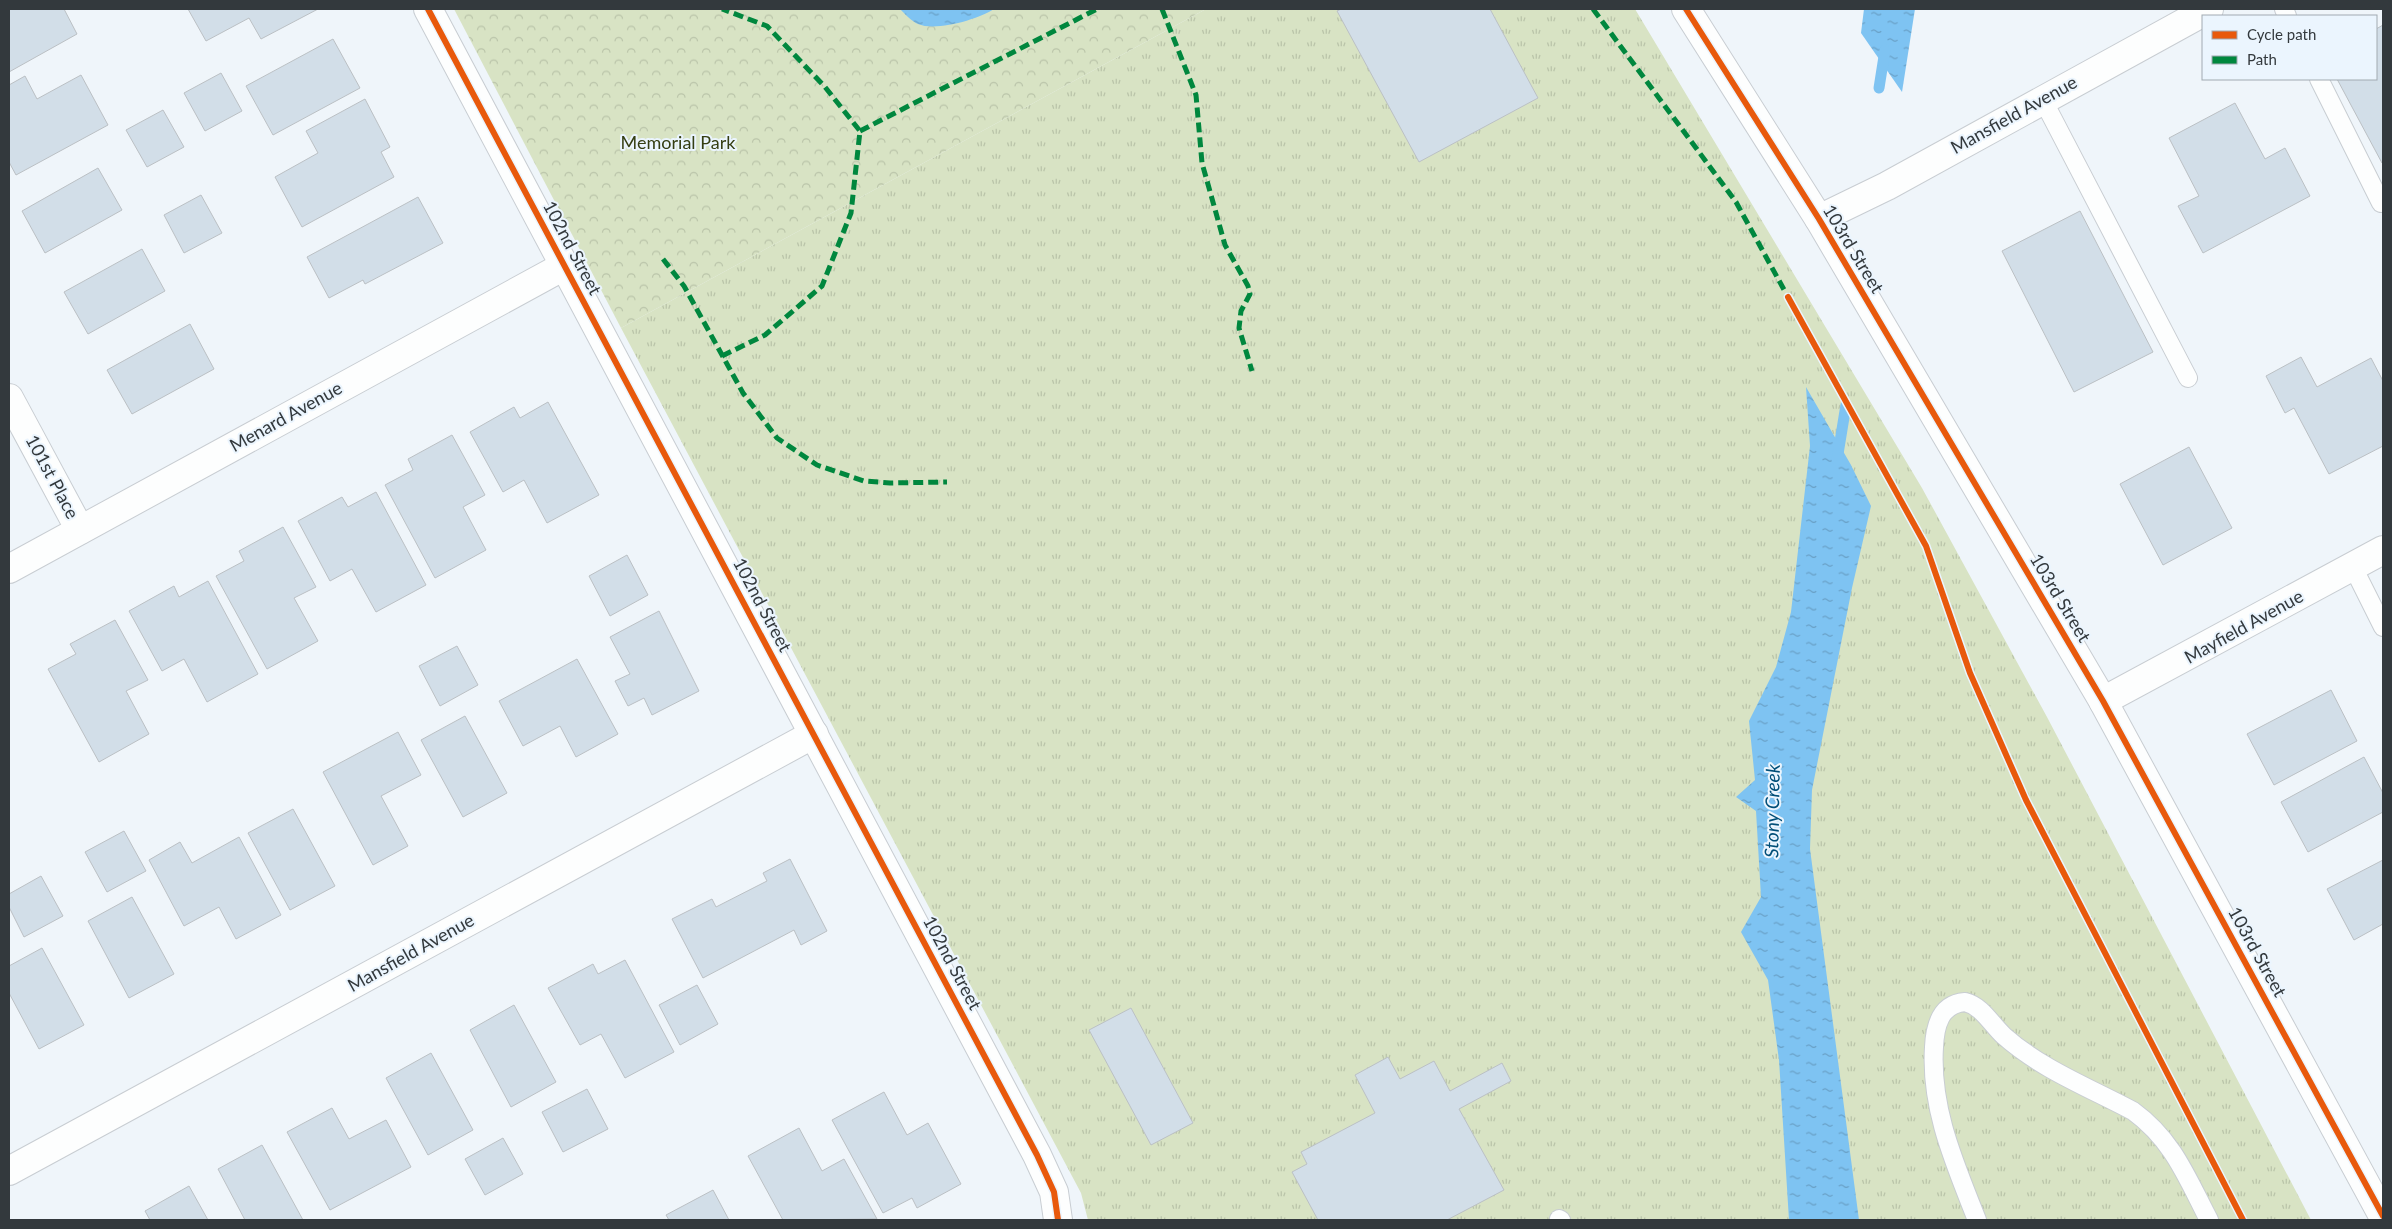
<svg xmlns="http://www.w3.org/2000/svg" width="2392" height="1229" font-family="Lato,sans-serif">
<style>
.grass{fill:url(#grass-tufts)}
.park{fill:url(#park-crowns)}
.water{fill:url(#water-ripples)}
.lines{fill:none;stroke-linecap:round;stroke-linejoin:round}
.stream{stroke:#7ec3f2;stroke-width:11}
.building{fill:#d2dee8;stroke:#bbc0c4}
.service-casing{stroke:#c8cdd2;stroke-width:20}
.minor-casing{stroke:#c8cdd2;stroke-width:30}
.tertiary-casing{stroke:#c8cdd2;stroke-width:30}
.service{stroke:#fdfefe;stroke-width:18}
.minor{stroke:#fdfefe;stroke-width:28}
.tertiary{stroke:#fdfefe;stroke-width:28}
.quiet{stroke:#00873e;stroke-width:5;stroke-dasharray:10 5;stroke-linecap:butt}
.cycleway-casing{stroke:#ebf5fe;stroke-width:9}
.cycleway{stroke:#e8590c;stroke-width:6}
.labels{text-anchor:middle;stroke-width:4;stroke-linejoin:round;paint-order:stroke}
.street-label{font-size:18px;fill:#33393d;stroke:#ebf5fe}
.park-label{font-size:18px;fill:#353e13;stroke:#ebf5fe}
.water-label{font-size:19px;font-style:italic;fill:#004e78;stroke:#ebf5fe}
</style>
<defs>
<pattern id="grass-tufts" width="24" height="20" patternUnits="userSpaceOnUse" patternTransform="scale(1.25)"><rect width="24" height="20" fill="#d8e3c4"/><path d="M3 7l-1-3M5 7V3M7 7l1-3M15 17l-1-3M17 17v-4M19 17l1-3" fill="none" stroke="#bac4a9"/></pattern>
<pattern id="park-crowns" width="20" height="18" patternUnits="userSpaceOnUse" patternTransform="scale(1.25)"><rect width="20" height="18" fill="#d8e3c4"/><path d="M2 6a3 3 0 1 1 6 0M12 15a3 3 0 1 1 6 0" fill="none" stroke="#bac4a9"/></pattern>
<pattern id="water-ripples" width="26" height="14" patternUnits="userSpaceOnUse" patternTransform="scale(1.25)"><rect width="26" height="14" fill="#7ec3f2"/><path d="M2 4q2-2 4 0t4 0M15 11q2-2 4 0t4 0" fill="none" stroke="#689fc5"/></pattern>
</defs>
<rect width="100%" height="100%" fill="#eff5fa"/>
<path class="grass" d="M1206,9H1635L1922,488L2047,717L2311,1220H1088L1081,1193L621,328Z"/>
<path class="park" d="M454,9H1206L621,328Z"/>
<g class="water">
<path d="M900,9H994C979,19 936,32 918,24C911,21 905,14 900,9Z"/>
<path d="M1864,9H1915L1902,92L1861,33Z"/>
<path d="M1806,387L1851,465L1871,506L1852,588L1812,790L1810,849L1859,1220H1789L1779,1060L1768,980L1741,932L1761,897L1756,811L1736,797L1755,780L1749,721L1776,667L1791,612L1810,446Z"/>
</g>
<g class="lines">
<g class="stream">
<path d="M1879,88L1885,50"/>
<path d="M1837,460L1846,405"/>
</g>
</g>
<g class="building">
<path d="M9,9H64L77,34L9,72Z"/>
<path d="M188,9H318L261,39L249,18L206,41Z"/>
<path d="M1341,9H1490L1538,98L1419,162L1337,11Z"/>
<path d="M2383,25V162L2382,163L2337,79H2376V29Z"/>
<path d="M333,39L360,88L273,135L246,86Z"/>
<path d="M221,73L242,111L205,131L184,93Z"/>
<path d="M81,75L108,125L16,175L9,162V85L25,76L37,99Z"/>
<path d="M365,99L390,147L381,152L394,177L302,227L275,177L318,153L306,131Z"/>
<path d="M2235,103L2265,159L2285,148L2310,196L2203,253L2178,206L2199,196L2169,138Z"/>
<path d="M163,110L184,147L147,167L126,130Z"/>
<path d="M98,168L122,210L45,253L22,211Z"/>
<path d="M201,195L222,233L184,253L164,215Z"/>
<path d="M418,197L443,243L365,284L363,280L329,298L307,257Z"/>
<path d="M2080,211L2153,352L2074,392L2002,251Z"/>
<path d="M142,249L165,291L88,334L64,292Z"/>
<path d="M190,324L214,369L132,414L107,370Z"/>
<path d="M2301,357L2317,387L2371,358L2383,381V446L2329,474L2294,408L2285,413L2266,376Z"/>
<path d="M548,402L599,495L547,523L524,480L503,492L470,432L514,407L520,418Z"/>
<path d="M452,435L485,495L463,507L486,550L435,578L385,485L413,470L408,459Z"/>
<path d="M2189,447L2232,528L2163,565L2120,484Z"/>
<path d="M376,492L426,585L376,612L352,569L330,581L298,521L342,497L348,507Z"/>
<path d="M283,527L316,587L294,598L318,641L267,669L216,576L244,561L239,551Z"/>
<path d="M627,555L648,595L610,616L589,576Z"/>
<path d="M208,581L258,674L207,702L184,659L162,671L129,611L174,586L179,597Z"/>
<path d="M659,611L699,691L652,715L644,698L628,706L615,681L630,674L610,637Z"/>
<path d="M115,620L148,680L126,691L149,734L99,762L48,669L76,654L70,644Z"/>
<path d="M457,646L478,685L440,706L419,666Z"/>
<path d="M577,659L618,734L576,757L560,726L523,746L499,701Z"/>
<path d="M2331,690L2357,741L2274,785L2247,734Z"/>
<path d="M465,716L507,793L463,817L421,740Z"/>
<path d="M398,732L421,775L381,796L408,846L373,865L323,772Z"/>
<path d="M2364,757L2383,793V812L2308,852L2281,802Z"/>
<path d="M293,809L335,886L290,910L248,833Z"/>
<path d="M124,831L146,871L107,892L85,852Z"/>
<path d="M239,837L281,915L236,939L219,907L184,926L149,860L180,842L192,863Z"/>
<path d="M790,859L827,931L801,945L794,930L703,978L672,919L712,899L716,907L767,881L763,873Z"/>
<path d="M2383,860V924L2354,940L2327,889Z"/>
<path d="M41,876L63,916L24,937L9,907V894Z"/>
<path d="M132,897L174,974L129,998L88,921Z"/>
<path d="M42,948L84,1025L39,1049L9,993V966Z"/>
<path d="M625,960L674,1052L625,1078L601,1034L580,1045L548,988L593,964L598,974Z"/>
<path d="M697,985L718,1024L680,1045L659,1005Z"/>
<path d="M514,1005L556,1082L511,1107L470,1030Z"/>
<path d="M1131,1008L1193,1123L1151,1145L1089,1030Z"/>
<path d="M431,1053L473,1130L428,1155L386,1078Z"/>
<path d="M1388,1057L1400,1079L1434,1061L1450,1091L1502,1063L1511,1081L1459,1109L1504,1190L1447,1220H1318L1292,1172L1307,1164L1301,1152L1375,1113L1355,1075Z"/>
<path d="M587,1089L608,1129L563,1152L542,1112Z"/>
<path d="M884,1092L907,1135L928,1123L961,1184L917,1208L912,1198L883,1213L832,1120Z"/>
<path d="M332,1108L349,1139L386,1120L411,1167L330,1210L287,1132Z"/>
<path d="M799,1128L822,1171L844,1159L877,1219L783,1220L748,1156Z"/>
<path d="M503,1138L523,1174L485,1195L465,1159Z"/>
<path d="M262,1145L303,1220H245L218,1169Z"/>
<path d="M189,1186L208,1220H150L145,1211Z"/>
<path d="M713,1190L729,1220H669L666,1215Z"/>
</g>
<g class="lines">
<defs>
<g id="service">
<path d="M2284,9L2287,16"/>
<path d="M2319,79L2381,203"/>
<path d="M2043,100L2188,378"/>
<path d="M2353,567L2383,627"/>
<path d="M1559,1219L1561,1220"/>
<path d="M1977,1220C1955,1164 1930,1109 1934,1047C1935,1026 1940,1004 1965,1002C1982,1006 1991,1024 2004,1036C2041,1069 2090,1088 2133,1111C2173,1140 2187,1178 2209,1220"/>
</g>
<g id="minor">
<path d="M428,9L1037,1155L1054,1192L1058,1220"/>
<path d="M1819,219L1887,186L2209,9"/>
<path d="M9,398L80,530"/>
<path d="M9,569L564,266"/>
<path d="M2103,701L2383,550"/>
<path d="M9,1171L814,734"/>
</g>
<path id="tertiary" d="M1686,9L1819,219L2103,701L2383,1216"/>
</defs>
<use href="#service" class="service-casing"/>
<use href="#minor" class="minor-casing"/>
<use href="#tertiary" class="tertiary-casing"/>
<use href="#service" class="service"/>
<use href="#minor" class="minor"/>
<use href="#tertiary" class="tertiary"/>
<g class="quiet">
<path d="M1162,9L1196,95L1202,163L1225,245L1248,286L1250,294L1241,311L1239,328L1252,371"/>
<path d="M1593,9L1736,202L1788,297"/>
<path d="M860,131L1097,9"/>
<path d="M663,259L684,286L743,393L777,438L817,465L864,481L890,483L947,482"/>
<path d="M722,356L765,335L822,286L851,213L860,131L825,87L767,26L722,9"/>
</g>
<defs>
<g id="cycleway">
<path d="M428,9L1037,1155L1054,1192L1058,1220"/>
<path d="M1686,9L1819,219L2103,701L2383,1216"/>
<path d="M1788,297L1926,546L1970,673L2026,800L2243,1220"/>
</g>
</defs>
<use href="#cycleway" class="cycleway-casing"/>
<use href="#cycleway" class="cycleway"/>
</g>
<g class="labels">
<g class="street-label">
<text transform="translate(2014 115) rotate(-29)" y="6">Mansfield Avenue</text>
<text transform="translate(572 248) rotate(62)" y="6">102nd Street</text>
<text transform="translate(1853 249) rotate(59)" y="6">103rd Street</text>
<text transform="translate(286 417) rotate(-29)" y="6">Menard Avenue</text>
<text transform="translate(52 477) rotate(62)" y="6">101st Place</text>
<text transform="translate(2060 598) rotate(59)" y="6">103rd Street</text>
<text transform="translate(762 605) rotate(62)" y="6">102nd Street</text>
<text transform="translate(2244 627) rotate(-29)" y="6">Mayfield Avenue</text>
<text transform="translate(2257 952) rotate(61)" y="6">103rd Street</text>
<text transform="translate(411 953) rotate(-29)" y="6">Mansfield Avenue</text>
<text transform="translate(952 963) rotate(62)" y="6">102nd Street</text>
</g>
<g class="park-label">
<text x="678" y="149">Memorial Park</text>
</g>
<g class="water-label">
<text transform="translate(1772 811) rotate(-89)" y="7">Stony Creek</text>
</g>
</g>
<rect width="2392" height="1229" fill="none" stroke="#33393d" stroke-width="20"/>
<rect x="2202" y="15" width="175" height="65" fill="#ebf5fe" stroke="#a1aab1"/>
<rect x="2212" y="31" width="25" height="8" fill="#e8590c" stroke="#a1aab1"/>
<text x="2247" y="40" font-size="15" fill="#33393d">Cycle path</text>
<rect x="2212" y="56" width="25" height="8" fill="#00873e" stroke="#a1aab1"/>
<text x="2247" y="65" font-size="15" fill="#33393d">Path</text>
</svg>
